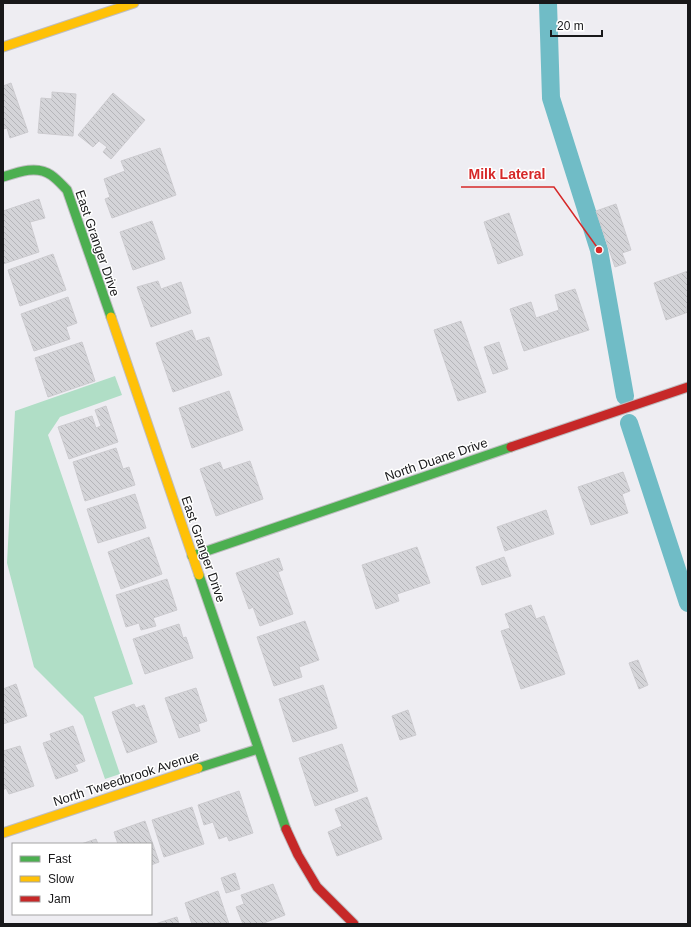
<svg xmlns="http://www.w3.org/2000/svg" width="691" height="927" font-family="Helvetica,sans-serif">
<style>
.green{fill:#b0dec6}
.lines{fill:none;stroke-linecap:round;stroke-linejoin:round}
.canal{stroke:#70bcc6;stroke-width:18}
.building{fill:url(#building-back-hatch);stroke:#cccbcf}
.fast-casing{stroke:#bebdc0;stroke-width:11}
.slow-casing{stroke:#bebdc0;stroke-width:11}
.jam-casing{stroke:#bebdc0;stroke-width:11}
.fast{stroke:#4caf50;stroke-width:9}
.slow{stroke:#ffc107;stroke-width:9}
.jam{stroke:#c62828;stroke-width:9}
.labels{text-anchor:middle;stroke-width:3;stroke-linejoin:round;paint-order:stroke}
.street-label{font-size:13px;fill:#18181a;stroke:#fff}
.leader{fill:none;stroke:#d62828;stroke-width:1.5}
.callout-dot{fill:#d62828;stroke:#fff;stroke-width:1.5}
.callout-label{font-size:14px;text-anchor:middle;font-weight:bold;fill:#d62828;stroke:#fff;stroke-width:3;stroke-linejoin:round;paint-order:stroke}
</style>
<defs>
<pattern id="building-back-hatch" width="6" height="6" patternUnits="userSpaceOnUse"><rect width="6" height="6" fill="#d4d4d8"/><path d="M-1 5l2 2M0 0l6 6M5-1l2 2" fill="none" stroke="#b5b5b9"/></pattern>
</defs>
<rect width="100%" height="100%" fill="#eeedf2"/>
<path class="green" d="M115,376L122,395L60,417L48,435L133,684L94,697L120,774L105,779L83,716L34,667L7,563L15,411Z"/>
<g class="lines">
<g class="canal">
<path d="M548,3L551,98L599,250L625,396"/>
<path d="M629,423L688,603"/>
</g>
</g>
<g class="building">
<path d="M11,83L28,132L10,138L7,128L3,129V86Z"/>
<path d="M52,92L76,94L73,136L38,133L41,98L52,99Z"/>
<path d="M113,93L145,120L111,159L103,152L107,147L99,141L93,147L78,135Z"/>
<path d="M160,148L176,195L112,218L105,199L110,197L104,179L125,171L121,161Z"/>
<path d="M39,199L45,218L30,222L39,252L3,264V211Z"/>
<path d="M616,204L631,250L622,253L626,263L615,267L596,211Z"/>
<path d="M509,213L523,255L498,264L484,222Z"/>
<path d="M152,221L165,259L133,270L120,232Z"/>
<path d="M53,254L66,290L20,306L8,270Z"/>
<path d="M688,271V306L686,307L688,312L666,320L654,283Z"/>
<path d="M158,281L161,289L181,282L191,313L151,327L137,287Z"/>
<path d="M575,289L589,330L524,351L510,309L531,302L536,318L559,310L555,295Z"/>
<path d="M68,297L77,323L66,327L70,339L34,351L21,314Z"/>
<path d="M461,321L486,392L458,401L434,330Z"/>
<path d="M192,330L196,341L209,337L222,375L173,392L156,343Z"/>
<path d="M82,342L95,381L48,397L35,358Z"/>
<path d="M499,342L508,369L493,374L484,347Z"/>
<path d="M229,391L243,430L192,448L179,408Z"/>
<path d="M106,406L118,442L69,459L58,427L92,416L96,428L101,426L95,410Z"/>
<path d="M116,448L123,469L129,467L135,485L85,501L73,462Z"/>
<path d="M250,461L263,499L216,516L200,469L220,462L223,470Z"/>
<path d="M623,472L630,491L622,494L628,513L591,525L578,487Z"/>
<path d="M135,494L146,528L98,543L87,509Z"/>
<path d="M546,510L554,534L505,551L497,527Z"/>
<path d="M149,537L162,574L121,589L108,552Z"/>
<path d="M417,547L430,583L397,594L399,601L376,609L362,565Z"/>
<path d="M504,557L511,576L482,585L476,567Z"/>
<path d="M279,558L283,570L278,572L293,614L260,626L253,607L249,609L236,573Z"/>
<path d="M167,579L177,610L153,618L156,626L141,630L139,623L126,627L116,595Z"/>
<path d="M531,605L536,619L544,616L565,674L521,689L501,631L510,628L505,614Z"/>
<path d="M305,621L319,660L299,667L302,677L274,686L257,637Z"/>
<path d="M179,624L183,638L186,637L193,658L145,674L133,639Z"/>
<path d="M638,660L648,685L639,689L629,663Z"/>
<path d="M16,684L27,716L3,724V689Z"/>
<path d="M323,685L337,728L293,742L279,699Z"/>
<path d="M196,688L207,721L198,724L200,731L179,738L165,698Z"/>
<path d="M134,704L136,708L144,705L157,742L127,753L112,712Z"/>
<path d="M408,710L416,735L400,740L392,716Z"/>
<path d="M73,726L85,761L75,765L78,771L56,779L43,743L52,740L50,734Z"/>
<path d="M342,744L358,791L315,806L299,758Z"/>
<path d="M20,746L34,786L9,794L6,788L3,790V751Z"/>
<path d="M239,791L253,833L229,841L227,836L219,839L213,822L204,825L198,805Z"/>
<path d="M367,797L382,839L337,856L328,832L342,826L335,809Z"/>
<path d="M192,807L204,844L164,857L152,820Z"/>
<path d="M145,821L159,862L151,865V844H118L114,832Z"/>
<path d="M96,839L98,844H81Z"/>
<path d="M235,873L240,889L226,893L221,878Z"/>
<path d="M273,884L285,915L261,924H243L236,907L244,904L241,895Z"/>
<path d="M218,891L229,924H192L185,903Z"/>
<path d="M177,917L179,924H155Z"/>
</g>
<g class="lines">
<defs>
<g id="fast">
<path d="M3,177C18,172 37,165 51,175C57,179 62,185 67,190L111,317"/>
<path d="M192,556L511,447"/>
<path d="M199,575L286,829"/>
<path d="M198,768L258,749"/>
</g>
<g id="slow">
<path d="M3,47L134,3"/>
<path d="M111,317L199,575"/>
<path d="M3,833L198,768"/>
</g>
<g id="jam">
<path d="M511,447L688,387"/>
<path d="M286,829L298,855L317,887L354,924"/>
</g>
</defs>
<use href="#fast" class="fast-casing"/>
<use href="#slow" class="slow-casing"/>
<use href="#jam" class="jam-casing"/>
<use href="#fast" class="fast"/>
<use href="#slow" class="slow"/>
<use href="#jam" class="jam"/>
</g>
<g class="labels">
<g class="street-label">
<text transform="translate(98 243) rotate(71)" y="5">East Granger Drive</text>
<text transform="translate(436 459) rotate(-19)" y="5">North Duane Drive</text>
<text transform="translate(204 549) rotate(71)" y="5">East Granger Drive</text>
<text transform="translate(126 778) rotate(-18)" y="5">North Tweedbrook Avenue</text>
</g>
</g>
<path class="leader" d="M599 250L554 187H461"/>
<circle class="callout-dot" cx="599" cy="250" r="4"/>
<g class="callout-label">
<text x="507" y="179">Milk Lateral</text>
</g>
<rect width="691" height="927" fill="none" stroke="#18181a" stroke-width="8"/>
<rect x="12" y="843" width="140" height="72" fill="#ffffff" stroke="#a3a3a3"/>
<rect x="20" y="856" width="20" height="6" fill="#4caf50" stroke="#a3a3a3"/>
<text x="48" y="863" font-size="12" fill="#18181a">Fast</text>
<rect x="20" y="876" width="20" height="6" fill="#ffc107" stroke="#a3a3a3"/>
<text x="48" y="883" font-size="12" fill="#18181a">Slow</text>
<rect x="20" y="896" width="20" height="6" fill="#c62828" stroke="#a3a3a3"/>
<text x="48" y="903" font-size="12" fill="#18181a">Jam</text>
<path d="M551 30v6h51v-6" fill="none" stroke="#18181a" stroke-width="2"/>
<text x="557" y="30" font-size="12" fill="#18181a" stroke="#ffffff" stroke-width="3" paint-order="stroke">20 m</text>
</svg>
